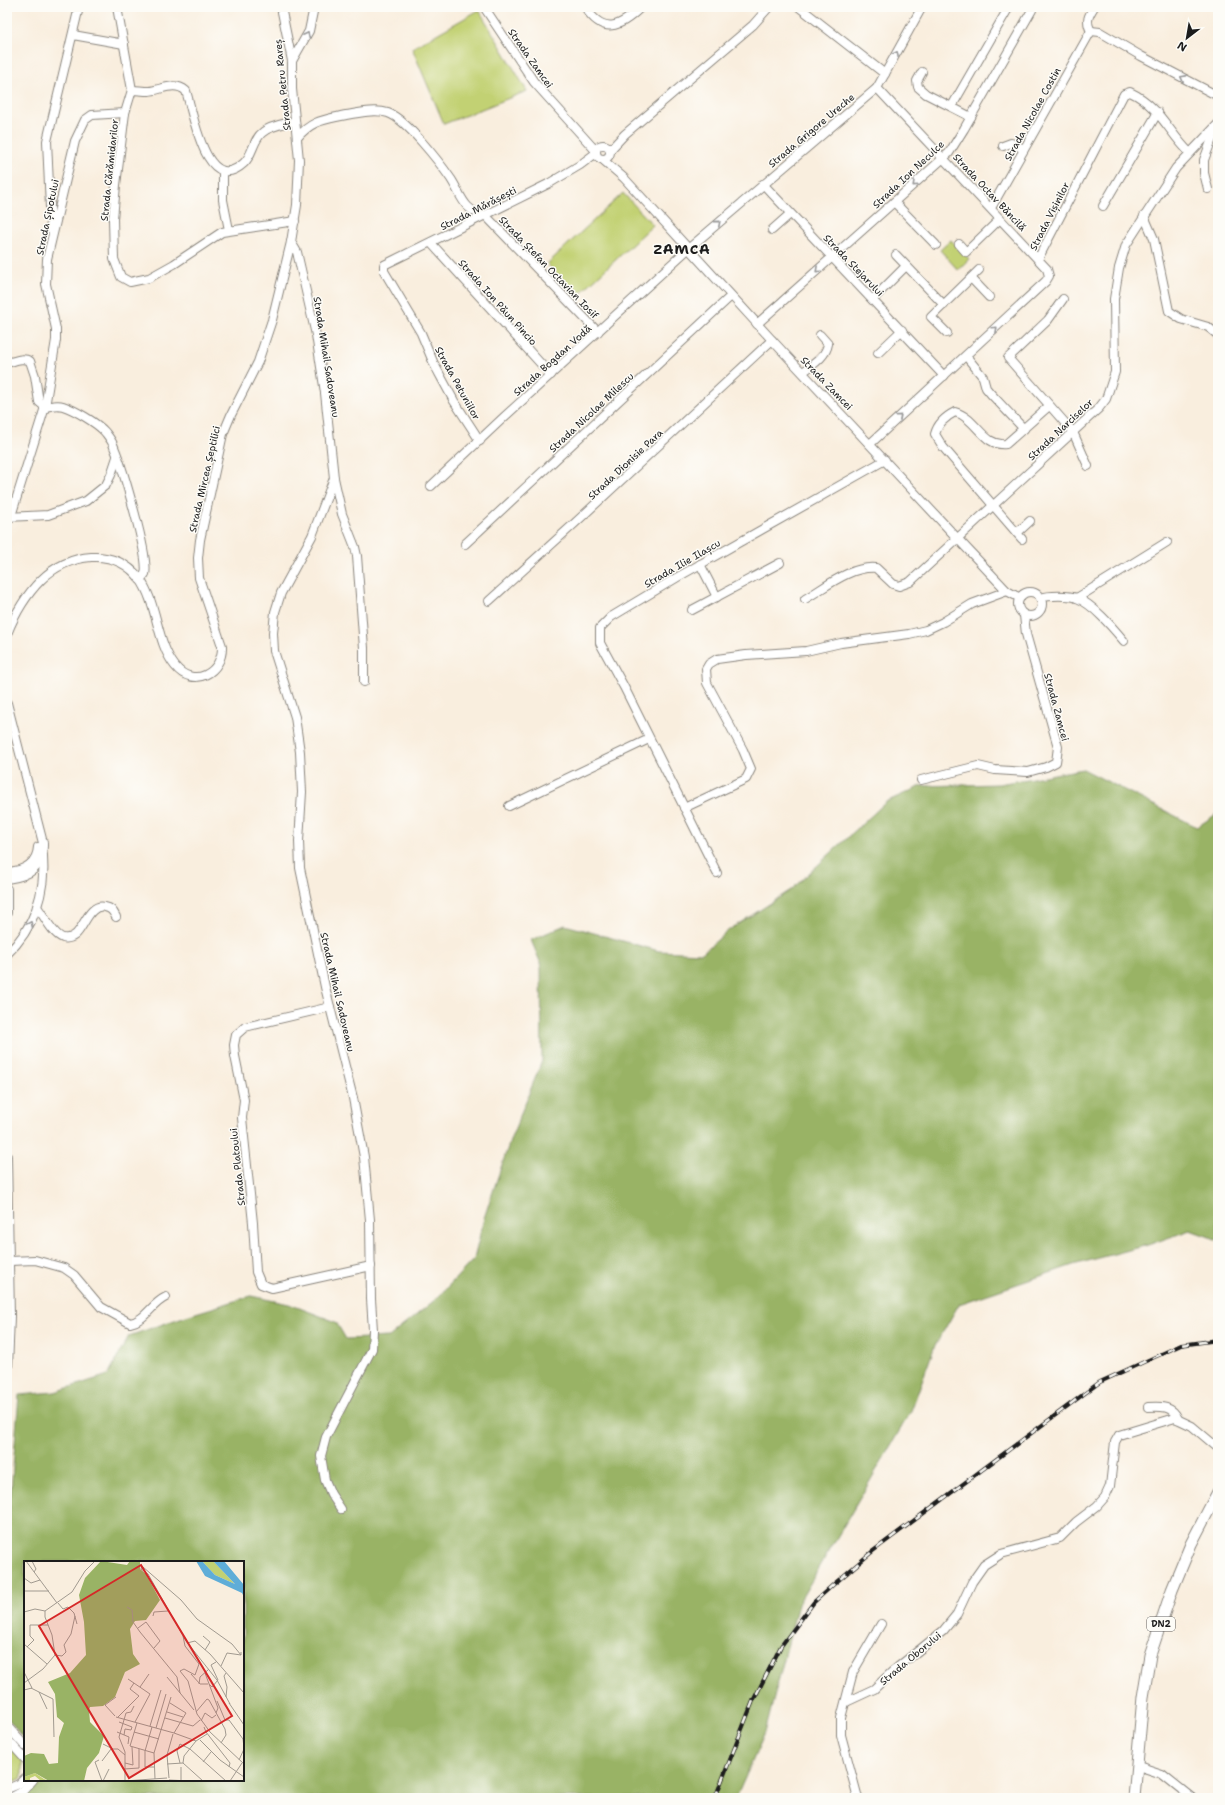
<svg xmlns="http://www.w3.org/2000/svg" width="1225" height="1805" font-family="'Shantell Sans',sans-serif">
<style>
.green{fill:#c2d173;stroke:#6f7648}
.forest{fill:#99b365;stroke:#5a6840}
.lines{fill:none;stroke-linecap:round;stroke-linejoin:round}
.minor-casing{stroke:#8a857d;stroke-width:10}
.major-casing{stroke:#8a857d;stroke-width:13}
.minor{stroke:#fff;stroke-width:8}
.major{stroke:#fff;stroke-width:11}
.rail-casing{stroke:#1c1c1c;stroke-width:4}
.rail{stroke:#fdfcf7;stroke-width:2.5;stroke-dasharray:8;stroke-linecap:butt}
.oneway{stroke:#999}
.labels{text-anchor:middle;stroke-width:3;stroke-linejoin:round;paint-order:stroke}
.shield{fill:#fdfcf7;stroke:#605f5e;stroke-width:1}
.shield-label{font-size:9px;font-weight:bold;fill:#1c1c1c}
.street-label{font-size:10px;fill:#1c1c1c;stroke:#fdfcf7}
.district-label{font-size:14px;font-weight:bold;letter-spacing:1px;fill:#1c1c1c;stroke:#fdfcf7}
.inset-road{fill:none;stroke:#a19a90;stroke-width:1}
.view{fill:#d62828;fill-opacity:0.15;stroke:#d62828;stroke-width:2}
.inset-edge{fill:none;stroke:#1c1c1c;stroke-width:2}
</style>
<rect width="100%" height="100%" fill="#fdfcf7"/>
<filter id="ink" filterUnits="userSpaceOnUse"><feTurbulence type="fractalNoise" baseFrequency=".025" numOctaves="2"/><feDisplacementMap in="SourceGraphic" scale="8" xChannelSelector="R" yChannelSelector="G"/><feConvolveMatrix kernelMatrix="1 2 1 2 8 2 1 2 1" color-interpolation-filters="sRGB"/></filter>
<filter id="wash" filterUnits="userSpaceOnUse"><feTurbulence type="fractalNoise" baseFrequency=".012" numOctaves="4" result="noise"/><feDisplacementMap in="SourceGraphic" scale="16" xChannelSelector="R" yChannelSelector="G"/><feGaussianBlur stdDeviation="0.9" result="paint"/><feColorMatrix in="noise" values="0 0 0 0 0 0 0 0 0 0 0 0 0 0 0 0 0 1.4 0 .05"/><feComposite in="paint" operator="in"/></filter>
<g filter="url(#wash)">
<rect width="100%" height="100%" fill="#f9eede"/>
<g class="green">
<path d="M479,10L527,91L444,124L412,48Z"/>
<path d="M623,193L653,225L577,296L547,264Z"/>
<path d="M951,240L969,259L958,270L940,250Z"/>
<path d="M7,1742L22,1761V1778L16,1781L7,1779Z"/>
</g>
<path class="forest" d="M1083,769L1197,827L1218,813V1240L1190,1230L1148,1245L1073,1265L959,1304L934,1348L911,1411L798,1604L765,1733L736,1798H15L34,1780H243V1562H25V1741L7,1717V1540L19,1395L55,1392L108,1375L129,1336L186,1316L251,1296L289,1304L336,1322L346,1339L389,1337L436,1299L474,1259L484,1218L511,1138L542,1061L541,964L531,940L565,925L659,951L702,953L729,930L791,890L886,802L921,786L999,784Z"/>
</g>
<g filter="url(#ink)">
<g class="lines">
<defs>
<g id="minor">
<path d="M117,7L132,90L125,113L116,185L113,219L114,259L121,277L130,282L149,278L174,264L222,232L295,221"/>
<path d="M484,7L534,82L596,151"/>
<path d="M585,7C603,35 620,28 641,7"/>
<path d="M799,7L885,74"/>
<path d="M1091,31L1100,32L1141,56L1218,96"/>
<path d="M1091,31C1085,21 1089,15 1094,7"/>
<path d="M73,35L124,44"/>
<path d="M292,61L309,31L314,7"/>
<path d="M922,72L917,81L918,87L926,94L971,117"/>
<path d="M132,90C137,90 143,91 149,91C161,90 175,81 186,91C193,112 206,198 244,163C253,155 253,139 263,132C272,125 285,124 295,121"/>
<path d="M952,106L1009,7"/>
<path d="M297,138C312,120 324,120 346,115C359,113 375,109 388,113C406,119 440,163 451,179C462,196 463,211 485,215"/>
<circle cx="603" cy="152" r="7"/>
<path d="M1003,146L1011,143L1024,149"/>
<path d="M610,150L625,134L753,25L769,7"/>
<path d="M602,159L624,178L772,340L957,538L1007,591L1020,598"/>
<path d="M223,171V200L229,230"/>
<path d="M763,184L944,376"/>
<path d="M1208,189L1204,173V160L1215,131"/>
<path d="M894,202L936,245"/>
<path d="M1103,206L1158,112"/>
<path d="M991,208L1091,31"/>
<path d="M485,215L598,332"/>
<path d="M1144,216L1154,239L1169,311L1181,319L1208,327L1218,335"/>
<path d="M51,230L47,141L79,7"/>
<path d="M772,230L790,214"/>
<path d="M291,242L297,252L316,335L325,393L334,478L342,514L355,547L357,556L364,648V682"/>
<path d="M431,243L551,375"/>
<path d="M959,244L966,252L1000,219"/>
<path d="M896,255L944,305"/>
<path d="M1038,259L1124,94L1130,92C1160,106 1168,132 1190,153"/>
<path d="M971,278L989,297"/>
<path d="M873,299L906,266"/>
<path d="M1063,299L1048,320L1008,358L1073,432L1088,466"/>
<path d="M757,324L949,153L964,129L1032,10V7"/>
<path d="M947,333L931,317L979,270"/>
<path d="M878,353L902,330"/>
<path d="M966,356L983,377L986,388L991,394L1024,429"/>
<path d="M7,363C15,361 22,357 30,361L35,376L39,402L45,407"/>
<path d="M803,372C812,365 826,357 828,344L820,335"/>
<path d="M45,407C51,406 57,404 63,406C75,410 97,423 105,432C108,436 113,442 114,447C122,466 150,559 145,574L140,580"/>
<path d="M480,441L454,401L434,364L421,333L384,271V265L548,184L580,165L596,153"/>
<path d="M870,444L1046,281L1049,276L1047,269L877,88"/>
<path d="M334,478L312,536L281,593L275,612L273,633L274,651L295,717L300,752L302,792L299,841L300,868L325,987L353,1098L364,1157L370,1220L371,1299L373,1330L372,1349L326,1437L321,1456L325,1480L331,1494L341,1509"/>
<path d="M431,486L503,418L688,249L877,88L922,7"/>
<path d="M11,516L45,407L56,340V329L46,284L47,259L75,141L85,120L92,115L125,113"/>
<path d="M7,517L48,515L86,501L106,485L111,475L117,457"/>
<path d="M1017,533L1030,521"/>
<path d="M1022,539L943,447L935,434C938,423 945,417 955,412C977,418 983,447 1006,444L1049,406"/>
<path d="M465,544L731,296"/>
<path d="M700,564L717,597"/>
<circle cx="1030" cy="604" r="12"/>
<path d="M1040,598C1049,595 1069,595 1077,598C1094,605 1113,628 1124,641"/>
<path d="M1077,598L1167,542"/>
<path d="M805,599C826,587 850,566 876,568L893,584L899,586L910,582L1099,408L1106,399L1115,372L1114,299L1119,268L1126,245L1176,168L1218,124"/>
<path d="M489,601L575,523L772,340"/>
<path d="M692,610L780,563"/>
<path d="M7,634C15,614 26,595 41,580C68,553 115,546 140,579C158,605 156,642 175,666C193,689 223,673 222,646L199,578L198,558L200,540L223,434L231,415L258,362L272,320L291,242L297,205L299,160L292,89V61L281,7"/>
<path d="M7,703L43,843C44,868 30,876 7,879"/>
<path d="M921,780L978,766L995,770L1028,772L1046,767L1056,762L1058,747L1026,634L1024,615"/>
<path d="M509,806L649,739"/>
<path d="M684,808L746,779L751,769L743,750L707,683L706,669L709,664L717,659L746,655L806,651L841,643L909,634L926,630L943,622L972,604L1007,591"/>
<path d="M7,872C23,871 37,865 38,847"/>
<path d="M717,873L624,687L600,643V628L611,617L676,578L885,460"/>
<path d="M7,889V913"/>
<path d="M37,907C44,915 52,934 63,938C67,939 71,938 75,935C84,928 89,903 105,907C111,908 113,911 116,917"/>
<path d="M7,954C34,929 46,892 43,855"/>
<path d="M330,1007L245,1027L236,1035L234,1045L235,1056L244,1100L242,1118L253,1223L256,1272L261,1284L272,1288L371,1266"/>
<path d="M7,1156L10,1316L7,1394"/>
<path d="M9,1261L35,1260L64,1268L74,1275L101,1307L130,1323C146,1320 151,1304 166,1297"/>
<path d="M1148,1407C1161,1406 1173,1406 1178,1419"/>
<path d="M846,1702L874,1689L893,1671L943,1631L957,1614L972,1582L984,1565L1001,1554L1060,1538L1076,1522L1097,1506L1105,1497L1110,1486L1115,1442L1119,1435L1175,1418L1192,1426L1218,1448"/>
<path d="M7,1726L25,1746"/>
<path d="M7,1739L25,1759"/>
<path d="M1138,1766L1162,1774L1192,1798"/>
<path d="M7,1789L19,1784L25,1778"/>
<path d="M10,1798L23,1791L33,1780"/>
<path d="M858,1798L841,1735V1718L853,1672L881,1624"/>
</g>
<path id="major" d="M1134,1798L1143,1697L1150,1655L1172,1590L1191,1544L1218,1492"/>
</defs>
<use href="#minor" class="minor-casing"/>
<use href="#major" class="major-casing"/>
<use href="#minor" class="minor"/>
<use href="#major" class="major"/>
<defs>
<path id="rail" d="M715,1798L753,1701L781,1646L814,1602L834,1584L873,1551L1100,1382L1181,1345L1218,1340"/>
</defs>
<use href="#rail" class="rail-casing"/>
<use href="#rail" class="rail"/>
</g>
<defs><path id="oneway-chevron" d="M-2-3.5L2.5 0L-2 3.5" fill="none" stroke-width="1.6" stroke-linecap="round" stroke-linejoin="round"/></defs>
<g class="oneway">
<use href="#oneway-chevron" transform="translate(307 35) rotate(-64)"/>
<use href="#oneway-chevron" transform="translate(896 54) rotate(-62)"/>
<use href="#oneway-chevron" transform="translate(1183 78) rotate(-152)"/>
<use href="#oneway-chevron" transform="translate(915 184) rotate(138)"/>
<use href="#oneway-chevron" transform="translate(718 223) rotate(-41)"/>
<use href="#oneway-chevron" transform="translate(818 270) rotate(138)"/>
<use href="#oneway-chevron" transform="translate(995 329) rotate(-43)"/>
<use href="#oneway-chevron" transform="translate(899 417) rotate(-42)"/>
<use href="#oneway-chevron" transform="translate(30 924) rotate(-66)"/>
</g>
</g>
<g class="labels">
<rect class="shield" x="1147" y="1617" width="28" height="14" rx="3"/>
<g class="shield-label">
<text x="1161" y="1627">DN2</text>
</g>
<g class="street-label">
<text transform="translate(531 58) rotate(55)" y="4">Strada Zamcei</text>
<text transform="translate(282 85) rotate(-96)" y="4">Strada Petru Rareș</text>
<text transform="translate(1032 114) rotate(-61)" y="4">Strada Nicolae Costin</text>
<text transform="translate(811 130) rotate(-40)" y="4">Strada Grigore Ureche</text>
<text transform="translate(109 170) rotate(-84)" y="4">Strada Cărămidarilor</text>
<text transform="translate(908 174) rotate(-43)" y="4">Strada Ion Neculce</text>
<text transform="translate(990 192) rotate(47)" y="4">Strada Octav Băncilă</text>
<text transform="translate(478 208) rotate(-27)" y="4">Strada Mărășești</text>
<text transform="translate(1049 216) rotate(-63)" y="4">Strada Vișinilor</text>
<text transform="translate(47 217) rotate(-78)" y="4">Strada Șipotului</text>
<text transform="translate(854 265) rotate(46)" y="4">Strada Stejarului</text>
<text transform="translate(549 267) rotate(46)" y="4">Strada Ștefan Octavian Iosif</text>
<text transform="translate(498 302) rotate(48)" y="4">Strada Ion Păun Pincio</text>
<text transform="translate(327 357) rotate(81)" y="4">Strada Mihail Sadoveanu</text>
<text transform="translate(552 360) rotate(-42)" y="4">Strada Bogdan Vodă</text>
<text transform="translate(458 383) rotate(61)" y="4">Strada Petuniilor</text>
<text transform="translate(827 383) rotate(46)" y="4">Strada Zamcei</text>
<text transform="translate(591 412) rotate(-43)" y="4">Strada Nicolae Milescu</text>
<text transform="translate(1060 429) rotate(-43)" y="4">Strada Narciselor</text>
<text transform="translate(625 464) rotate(-43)" y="4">Strada Dionisie Para</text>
<text transform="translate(204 479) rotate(-77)" y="4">Strada Mircea Șeptilici</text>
<text transform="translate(682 563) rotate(-30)" y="4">Strada Ilie Ilașcu</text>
<text transform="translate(1057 707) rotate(75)" y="4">Strada Zamcei</text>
<text transform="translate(338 992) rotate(77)" y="4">Strada Mihail Sadoveanu</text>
<text transform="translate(237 1167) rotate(-96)" y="4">Strada Platoului</text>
<text transform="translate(910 1658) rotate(-40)" y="4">Strada Oborului</text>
</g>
<g class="district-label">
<text x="682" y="254">ZAMCA</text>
</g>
</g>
<g transform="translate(24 1561)">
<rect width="220" height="220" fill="#f9eede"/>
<path d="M178,0H189L211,23L191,14ZM11,212L20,218L25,220H17L11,215L6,217V220H0V216Z" fill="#c2d173"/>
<path d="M77,0L103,4L106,0H116V8L122,13L136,39L122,59L111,60L106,68L109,93L116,103L101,111L91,136L79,145L66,146L65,149L66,161L80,175L75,192L63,207L60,220H25L11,212L0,216V195L7,192L20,193L25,203L34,202L35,176L40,162L33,156L31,133L24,121L46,112L62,94L60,61L55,34L61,17Z" fill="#99b365"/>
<path d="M172,0H178L191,14L211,23L189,0H200L220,24V36L218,32L181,15Z" fill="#5fadd8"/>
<path class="inset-road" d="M2,0L33,42M8,0L12,8L10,11M118,5L117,8L124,13L162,80L193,119L206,143M119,6L157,39L173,58L208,83L217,94V91M0,17L7,22L16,19M0,30H25M34,42L39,48L44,46L50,52L53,63M103,46L108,49L109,61L116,71L153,116L156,132M0,51L11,48L21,50M129,55L130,51L144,50M114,67L122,61L136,80L130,87M159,75L161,85L175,103L171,114L160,108L156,110L164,120L173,153L186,171L220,203M179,75L186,81L181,89M163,82L171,80L186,93L220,132M0,83L23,103M3,86L10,79L6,75V64H24M31,94L38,95L42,91L40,84L47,73L51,55M197,105L203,92L217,94M0,111L8,127L0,129M181,112L194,147L192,152M167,113L176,123H184M143,116L170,149M104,118L126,133L111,161M0,122L19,108L31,94L28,74L21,56V50L48,31L61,10L71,0M175,123L176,116L185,108M185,123L188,126L194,119L187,104L192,101M116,126L125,113M7,127L29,138L30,176M15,131L23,148M202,136L203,126L200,115L202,112M193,140L201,159H205M146,142L162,152L150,172M205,142L220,164M143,151L159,156M172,151L183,138L185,139L201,168L202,174L197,182M91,155L81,144L92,136M92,156L150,172M94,156L115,135L106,128L110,122M141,157L169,165L176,159M205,159L219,178L220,187M177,160L181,152L188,157L192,154M95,161L108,166L107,169L101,168L100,174M113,162L106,185L130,192M126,165L137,129M128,166L121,190V206H131M180,166L182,171L206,202L205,206M132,167L142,133M93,171L105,176L104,183M110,171L135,178M150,172L172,180M176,179L196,199L220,216M79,183L89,188H94L101,194M75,199L71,201L78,220M215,199L220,188M78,200L87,188M179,201L187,191M101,202L109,204L108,186M156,202L153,190L156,183L166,188L202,220M159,202L160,195L172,180L183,173M159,202L179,220M143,203L159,202M100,208L115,207V188M145,217L143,194L149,173M131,218L130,192L147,136M145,219L167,220M79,220L85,208M100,220L143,217M101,220V191L95,176L102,152L107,151L110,145M157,220V206M206,220L218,202"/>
<path class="view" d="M117,4L208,155L105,217L15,65Z"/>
<rect width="220" height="220" class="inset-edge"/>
</g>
<rect width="1225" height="1805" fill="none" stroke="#fdfcf7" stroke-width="24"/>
<g transform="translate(1187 38) rotate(211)" stroke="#fdfcf7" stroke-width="3" paint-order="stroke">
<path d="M0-3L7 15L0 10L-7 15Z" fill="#1c1c1c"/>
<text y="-6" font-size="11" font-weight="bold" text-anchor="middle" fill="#1c1c1c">N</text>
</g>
</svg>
